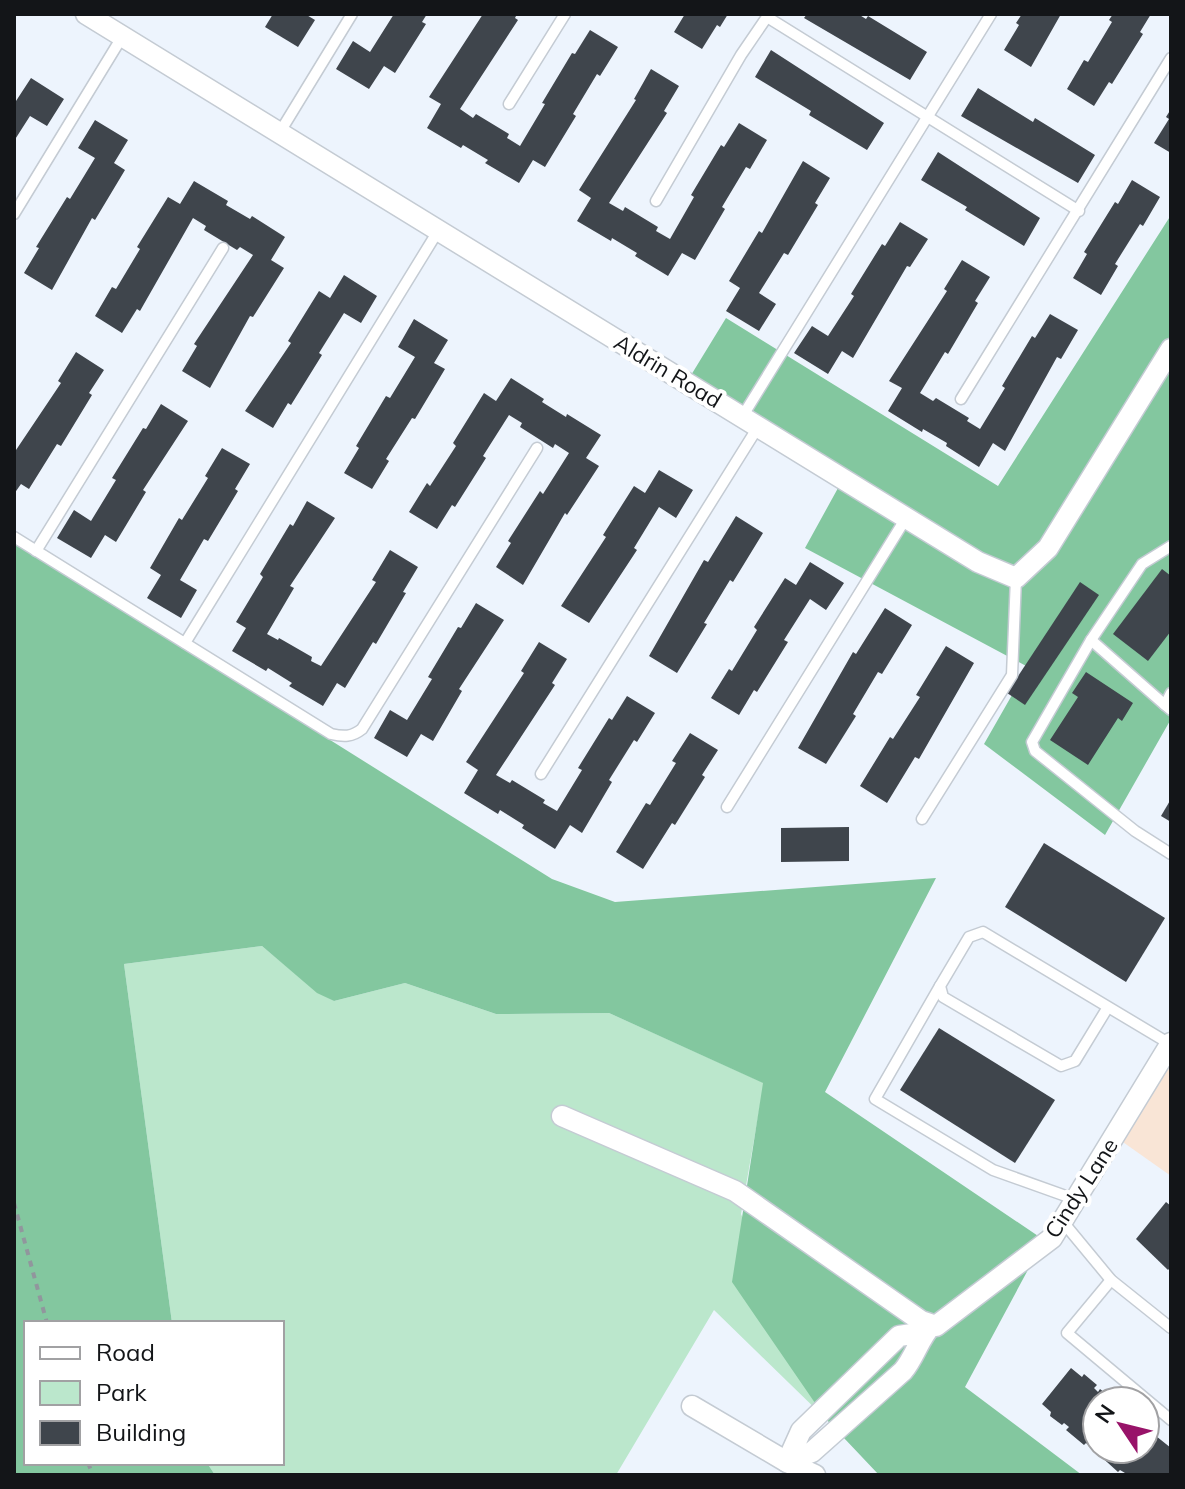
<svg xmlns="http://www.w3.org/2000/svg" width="1185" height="1489" font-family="Mulish,sans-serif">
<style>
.industrial{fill:#f9e5d6}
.green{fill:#bbe7cc}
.forest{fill:#83c79f}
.building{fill:#3f454c}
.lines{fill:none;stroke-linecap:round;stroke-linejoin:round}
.service-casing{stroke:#c4cbd3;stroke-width:13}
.minor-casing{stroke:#c4cbd3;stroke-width:23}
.path{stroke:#91969d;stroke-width:4;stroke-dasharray:6 6;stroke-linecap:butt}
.service{stroke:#fff;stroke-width:10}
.minor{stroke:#fff;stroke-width:20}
.labels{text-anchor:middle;stroke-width:8;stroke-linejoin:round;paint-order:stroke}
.street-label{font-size:22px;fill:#131518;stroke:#fff}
</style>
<rect width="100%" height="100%" fill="#edf4fd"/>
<path class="industrial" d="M1171,1059V1176L1120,1140Z"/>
<path class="green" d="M262,946L317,992L334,1001L405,983L496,1014L609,1013L764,1083L741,1214L826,1419L714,1310L616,1475H215L207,1463H282V1323H172L124,964Z"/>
<g class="forest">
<path d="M1171,215V719L1105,835L984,744L1028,667L805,548L843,479L685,385L726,318L998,486Z"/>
<path d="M14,542L552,879L615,902L936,878L825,1092L1044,1240L965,1387L1082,1475H879L826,1419L732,1282L763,1083L609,1013L496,1014L405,983L334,1001L317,993L262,946L124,964L172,1323H26V1463H207L215,1475H14Z"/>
</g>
<g class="building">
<path d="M273,14H305L315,20L298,47L265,27Z"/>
<path d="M394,14H427L422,22L426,24L395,73L384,66L369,89L336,69L353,41L370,52Z"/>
<path d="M483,14H517L515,18L518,20L460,109L473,118L476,114L509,134L507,138L520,146L545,104L542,103L572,53L575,54L590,30L618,47L600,76L597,74L573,114L576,116L545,167L533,160L519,183L485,163L488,160L463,145L461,148L427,128L441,104L429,97Z"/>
<path d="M685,14H728L720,27L717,25L702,49L674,32Z"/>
<path d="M807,14H858L866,19L868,16L927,52L910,80L804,18Z"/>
<path d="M1022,14H1061L1031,67L1004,50L1019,25L1016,23Z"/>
<path d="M1113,14H1151L1140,32L1143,34L1112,84L1109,82L1094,106L1067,89L1084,60L1088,62L1112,22L1109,20Z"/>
<path d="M771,50L884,123L867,150L809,115L811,111L755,77Z"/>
<path d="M651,69L679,86L664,111L667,113L609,203L623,211L625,207L658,227L656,231L670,239L694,197L691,195L721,145L724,147L739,123L767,140L750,169L746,167L722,207L725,209L695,260L682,253L668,276L635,256L637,253L612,238L611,241L577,221L591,198L579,190L636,100L634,99Z"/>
<path d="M31,78L64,99L47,126L30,116L14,141V100L16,101Z"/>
<path d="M978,88L1033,122L1035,118L1095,155L1078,183L961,116Z"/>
<path d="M1171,109V153L1154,143L1169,119L1166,117Z"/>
<path d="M95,120L128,140L114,163L125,170L95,220L92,218L52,290L24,273L39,248L36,247L67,197L70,199L95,158L78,148Z"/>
<path d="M938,152L1040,218L1024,246L965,210L967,207L921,180Z"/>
<path d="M803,161L830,178L815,203L818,205L788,255L784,253L759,293L776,304L759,331L726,311L740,288L729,281L759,231L762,233Z"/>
<path d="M1132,180L1160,197L1143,226L1140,224L1115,264L1118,266L1101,295L1073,278L1087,254L1084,252L1115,202L1118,204Z"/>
<path d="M194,181L228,201L226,205L250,219L252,216L285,237L271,260L284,268L253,317L250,316L210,388L182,371L197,346L194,344L253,255L240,247L237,250L204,230L206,226L193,218L140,311L137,309L122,333L95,316L112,287L116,289L140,249L137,247L168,197L180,204Z"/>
<path d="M900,222L928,239L910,267L907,266L853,358L842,351L828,374L794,353L812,326L828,336L854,296L851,294L882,244L885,246Z"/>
<path d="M962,260L990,277L975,301L978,303L948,354L945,352L920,393L933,401L936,398L969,418L967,421L980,429L1005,388L1002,386L1032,336L1035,338L1050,314L1078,330L1061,359L1057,357L1005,451L993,443L979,467L946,446L947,443L923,429L922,432L888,411L902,388L889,381L947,291L944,289Z"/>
<path d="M344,275L377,296L361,323L344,313L319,353L322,355L291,405L288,403L273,428L245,411L291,343L288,341L319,291L330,298Z"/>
<path d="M414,319L448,340L434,363L445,369L415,419L412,418L386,459L389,461L372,489L344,473L359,448L356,446L386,396L390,398L415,357L398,347Z"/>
<path d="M76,352L104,370L89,393L92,395L61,446L57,444L29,489L21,484L14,494V453L61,383L58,381Z"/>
<path d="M511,378L544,399L542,402L566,417L567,414L601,435L586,458L599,466L567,515L565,513L523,585L496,567L511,543L508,541L540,491L543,494L569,453L555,444L553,448L520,427L522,423L509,415L483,456L486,458L455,507L452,505L437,529L409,512L427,483L430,486L456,446L453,443L484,393L496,401Z"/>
<path d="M161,404L188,421L143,490L146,492L116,542L105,535L91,558L57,538L74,510L91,521L116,480L112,478L143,428L146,429Z"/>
<path d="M222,448L250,464L235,489L238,491L208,541L204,539L180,580L197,590L181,618L147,598L161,575L150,568L179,518L182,520L208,478L205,476Z"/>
<path d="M659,470L693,490L676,518L659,507L634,548L637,550L589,623L561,606L606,537L603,535L634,486L645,493Z"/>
<path d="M307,501L335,518L290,586L294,588L267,634L278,640L279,638L312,657L311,661L321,666L376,582L372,580L390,550L418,567L403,592L406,593L376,644L373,642L345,688L337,683L323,706L289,686L292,683L268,668L266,671L232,651L246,628L236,622L263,577L260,574L290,524L293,526Z"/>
<path d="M736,516L763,533L733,582L730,580L704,623L707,624L677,673L649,656L704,560L708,562Z"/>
<path d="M810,562L844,583L826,610L810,599L784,640L788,642L757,692L754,690L739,715L711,698L729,669L732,671L757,630L754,627L785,578L796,585Z"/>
<path d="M1162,569L1171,576V631L1148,661L1113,634Z"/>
<path d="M1080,582L1099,595L1025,705L1007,693Z"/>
<path d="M476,603L504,620L459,689L462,691L433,741L421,734L407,757L374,738L390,710L407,720L432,679L428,677L458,627L461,628Z"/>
<path d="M885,608L912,625L882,674L878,672L853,714L856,716L826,764L798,748L853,652L856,654Z"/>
<path d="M539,642L567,659L552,683L555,685L496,775L510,783L512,780L545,800L543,803L557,811L582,770L578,768L609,718L612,720L627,696L655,713L637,742L634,740L609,780L612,782L582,833L570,825L555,849L522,828L524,825L500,810L498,814L464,793L478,770L466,762L524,673L521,671Z"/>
<path d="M946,646L974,663L919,759L915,757L887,803L860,786L890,737L893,739L920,697L916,695Z"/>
<path d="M1086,672L1133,703L1122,721L1118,718L1088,765L1050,740L1078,697L1072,693Z"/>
<path d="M690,733L718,750L702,775L705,777L675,825L672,823L643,869L616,852L646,803L650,805L676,763L672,761Z"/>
<path d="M1171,799V822L1161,816Z"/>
<path d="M849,827V861L781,862V828Z"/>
<path d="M1044,843L1165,918L1126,982L1005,907Z"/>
<path d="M939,1028L1055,1100L1015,1163L900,1090Z"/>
<path d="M1166,1202L1171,1206V1267L1168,1270L1136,1239Z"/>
<path d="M1071,1368L1082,1377L1084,1374L1097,1385L1094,1388L1098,1392L1100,1389L1115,1401H1097V1449H1145V1427L1154,1439L1156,1436L1171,1448V1475H1123L1125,1473L1120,1470L1118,1472L1086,1443L1084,1445L1066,1430L1069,1427L1064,1423L1062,1425L1050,1416L1051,1412L1042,1404Z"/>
</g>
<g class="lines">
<defs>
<g id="service">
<path d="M767,17L1079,211"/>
<path d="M509,104L565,14"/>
<path d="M280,132L352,14"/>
<path d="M656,201L741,55L769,14"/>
<path d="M14,214L122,37"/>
<path d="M961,399L1171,58"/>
<path d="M742,417L991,14"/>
<path d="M14,537L331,734C344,737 352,737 362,729L537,448"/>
<path d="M1171,546L1142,564L1091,640L1032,742L1035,751L1135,831L1171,854"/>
<path d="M36,551L223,248"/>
<path d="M1091,640L1165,705"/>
<path d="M185,643L438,231"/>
<path d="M1171,693L1165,705L1171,710"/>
<path d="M541,774L758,427"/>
<path d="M727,807L906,518"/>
<path d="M922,819L1012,675L1016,578"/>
<path d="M940,986L875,1099L993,1170L1077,1200"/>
<path d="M1108,1007L1075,1061L1061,1066L943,997L940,986L969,937L983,932L1170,1044"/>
<path d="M1063,1222L1111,1280L1171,1328"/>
<path d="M1111,1280L1067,1333L1171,1420"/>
</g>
<g id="minor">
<path d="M86,14L978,562L1016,578L1048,548L1171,349"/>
<path d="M562,1116L735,1191L921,1321L936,1326L1052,1238L1171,1043"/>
<path d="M925,1332L899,1336L801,1431L787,1462L812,1452L903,1371C915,1357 919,1338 932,1325"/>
<path d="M692,1406L787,1462L815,1475"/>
</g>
</defs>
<use href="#service" class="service-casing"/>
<use href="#minor" class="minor-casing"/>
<g class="path">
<path d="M14,1203L47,1323"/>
<path d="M88,1463L93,1475"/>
</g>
<use href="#service" class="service"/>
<use href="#minor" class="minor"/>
</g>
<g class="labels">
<g class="street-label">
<text transform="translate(668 371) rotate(31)" y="8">Aldrin Road</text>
<text transform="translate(1081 1188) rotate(-57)" y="8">Cindy Lane</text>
</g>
</g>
<rect width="1185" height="1489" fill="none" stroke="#131518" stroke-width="32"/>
<rect x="24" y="1321" width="260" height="144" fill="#ffffff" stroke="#a1a1a3" stroke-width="2"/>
<rect x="40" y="1347" width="40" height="12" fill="#ffffff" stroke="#a1a1a3" stroke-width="2"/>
<text x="96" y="1361" font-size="24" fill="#131518">Road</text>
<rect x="40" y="1381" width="40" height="24" fill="#bbe7cc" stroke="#a1a1a3" stroke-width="2"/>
<text x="96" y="1401" font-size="24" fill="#131518">Park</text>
<rect x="40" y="1421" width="40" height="24" fill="#3f454c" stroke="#a1a1a3" stroke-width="2"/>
<text x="96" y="1441" font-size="24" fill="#131518">Building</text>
<g transform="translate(1121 1425) rotate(305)"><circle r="38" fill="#ffffff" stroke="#a1a1a3" stroke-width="2"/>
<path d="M0-6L14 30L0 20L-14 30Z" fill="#981369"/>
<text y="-12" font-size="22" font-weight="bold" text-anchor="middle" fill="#131518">N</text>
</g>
</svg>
